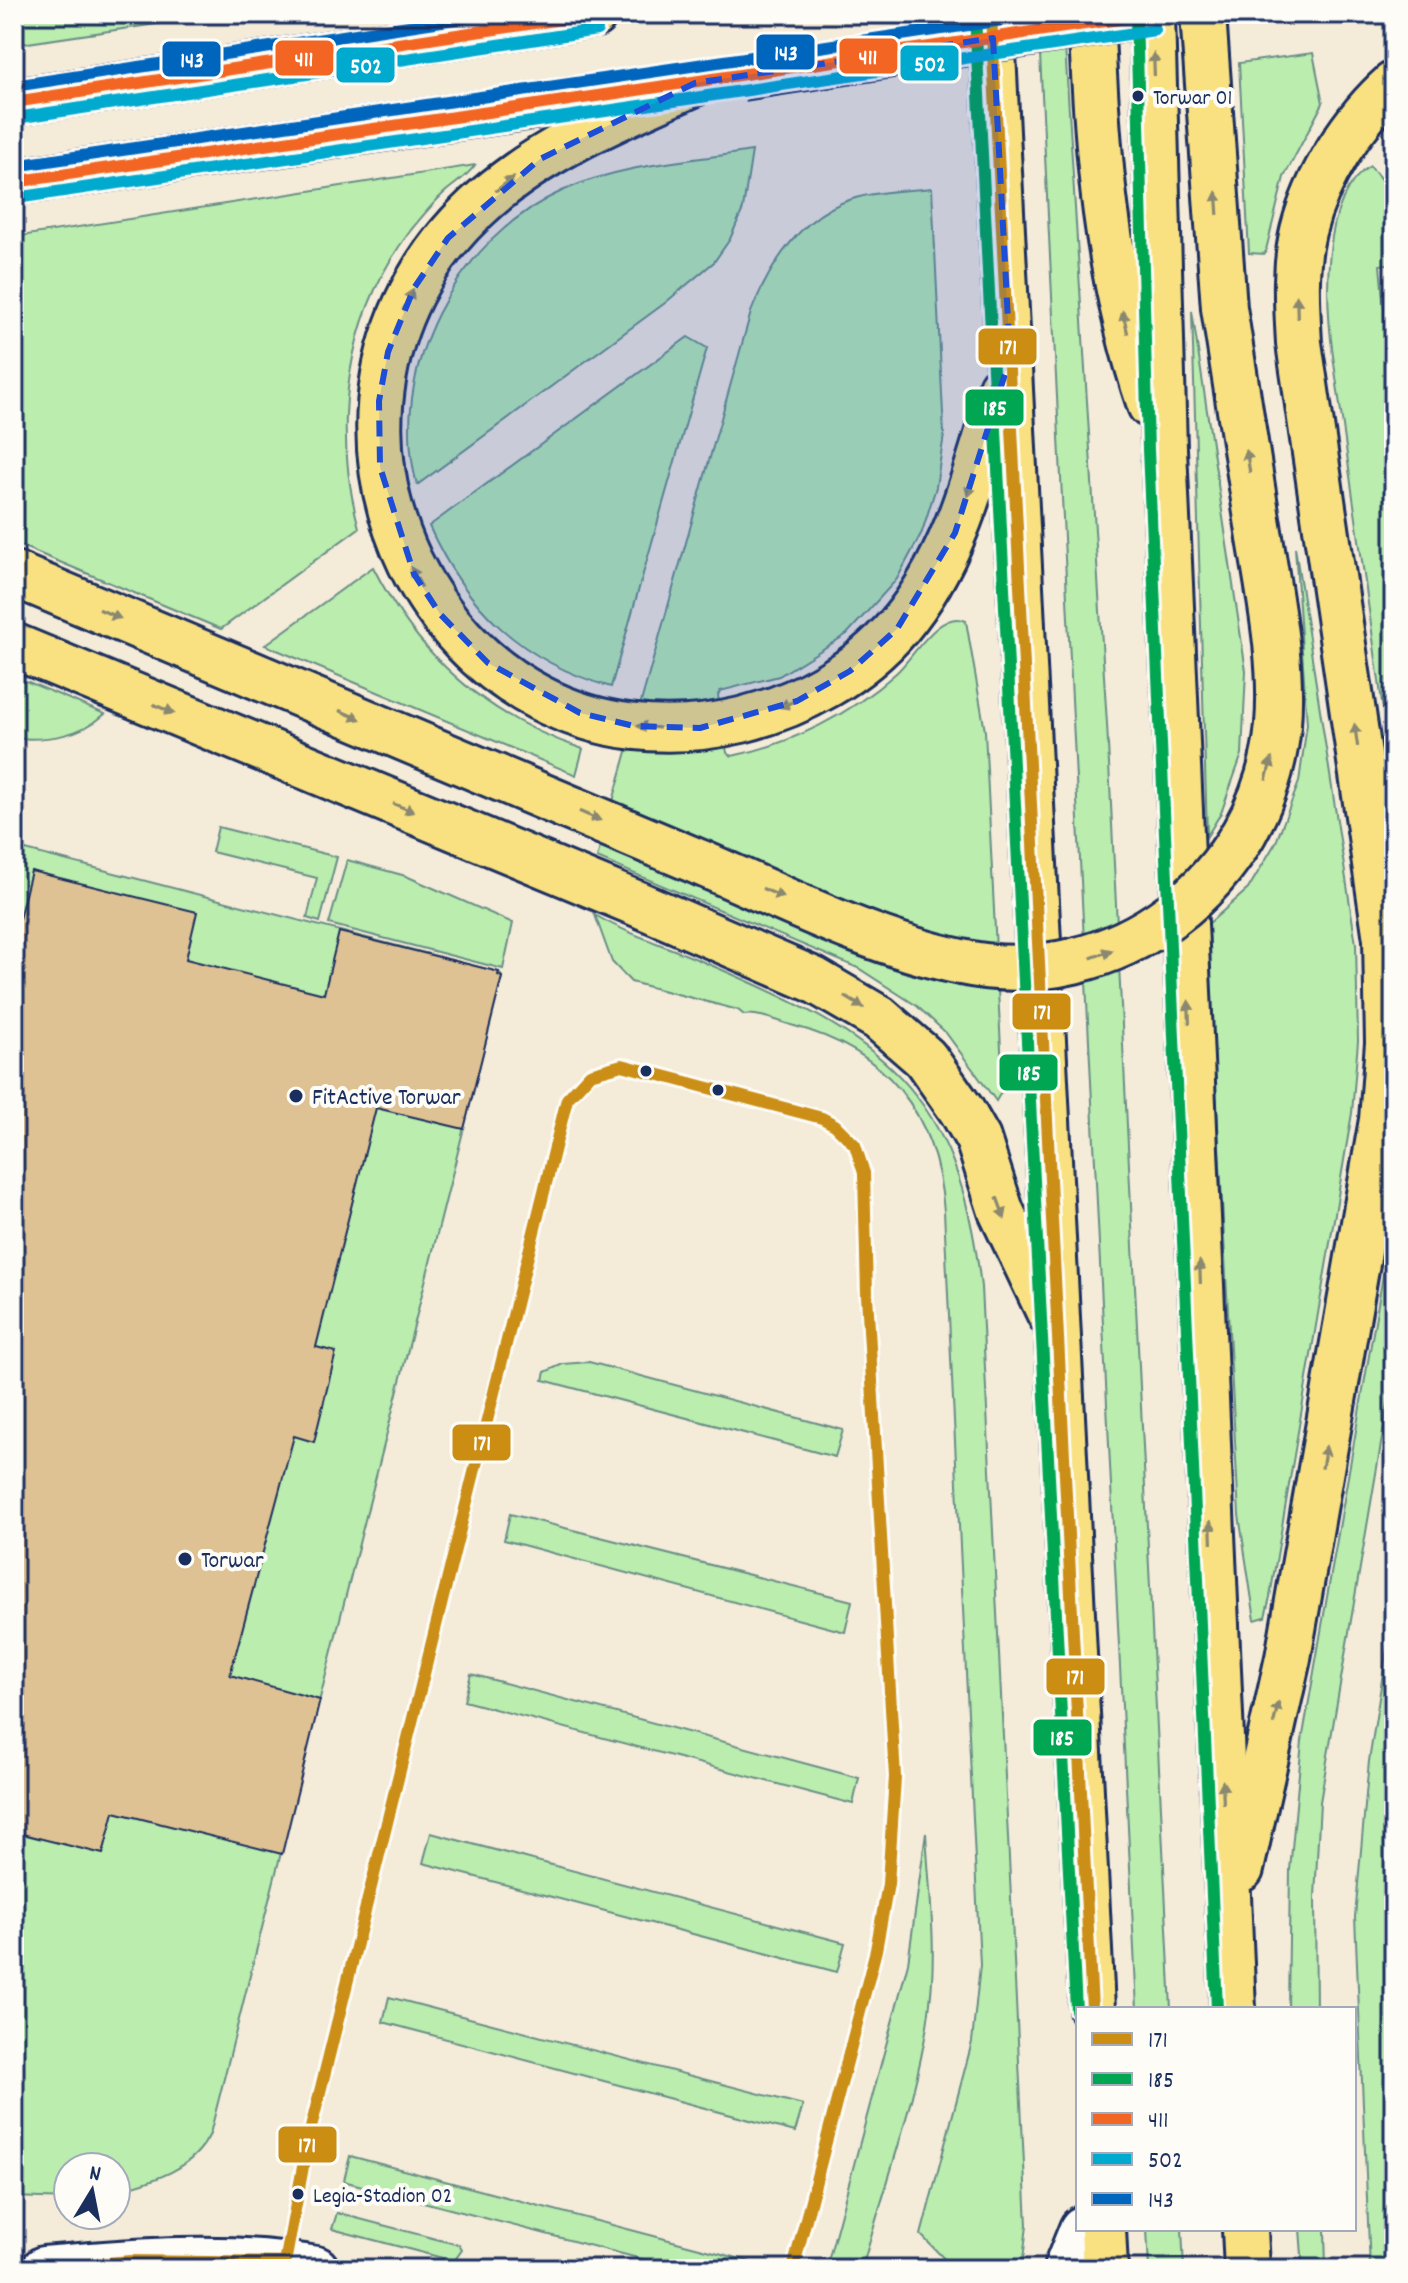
<svg xmlns="http://www.w3.org/2000/svg" width="1408" height="2283" font-family="Dekko,sans-serif">
<style>
.green{fill:#baedae;stroke:#6a8e86;stroke-width:2}
.building{fill:#dfc293;stroke:#1b2f5e;stroke-width:2}
.lines{fill:none;stroke-linecap:round;stroke-linejoin:round}
.secondary-casing{stroke:#1b2f5e;stroke-width:50}
.primary-casing{stroke:#1b2f5e;stroke-width:50}
.secondary{stroke:#fdfcf7;stroke-width:44}
.primary{stroke:#f9e181;stroke-width:44}
.primary-bridge-casing{stroke:#1b2f5e;stroke-width:50;stroke-linecap:butt}
.primary-bridge{stroke:#f9e181;stroke-width:44}
.bus-1-casing{stroke:#fdfcf7;stroke-width:18}
.bus-2-casing{stroke:#fdfcf7;stroke-width:18}
.bus-3-casing{stroke:#fdfcf7;stroke-width:18}
.bus-4-casing{stroke:#fdfcf7;stroke-width:18}
.bus-5-casing{stroke:#fdfcf7;stroke-width:18}
.bus-1{stroke:#cb8e13;stroke-width:12}
.bus-2{stroke:#00a651;stroke-width:12}
.bus-3{stroke:#f26522;stroke-width:12}
.bus-4{stroke:#00a9ce;stroke-width:12}
.bus-5{stroke:#0065bd;stroke-width:12}
.oneway{fill:#8a8870}
.marked{fill:#1d4ed8;fill-opacity:0.2;stroke:#1d4ed8;stroke-width:6;stroke-dasharray:16 10;stroke-linejoin:round}
.bus-dot{fill:#1b2f5e;stroke:#fdfcf7;stroke-width:3}
.labels{text-anchor:middle;stroke-width:8;stroke-linejoin:round;paint-order:stroke}
.bus-label{font-size:22px;fill:#1b2f5e;stroke:#fdfcf7;text-anchor:start}
.poi-label{font-size:24px;fill:#1b2f5e;stroke:#fdfcf7;text-anchor:start}
.line-badge{stroke:#fdfcf7;stroke-width:3}
.badge-label{font-size:22px;text-anchor:middle;font-weight:bold;fill:#fff}
</style>
<rect width="100%" height="100%" fill="#f4ebd9"/>
<filter id="ink" filterUnits="userSpaceOnUse"><feTurbulence type="fractalNoise" baseFrequency=".0125" numOctaves="2"/><feDisplacementMap in="SourceGraphic" scale="16" xChannelSelector="R" yChannelSelector="G"/><feConvolveMatrix kernelMatrix="1 2 1 2 8 2 1 2 1" color-interpolation-filters="sRGB"/></filter>
<g filter="url(#ink)">
<g class="green">
<path d="M14,14H224L14,45Z"/>
<path d="M1038,14H1063L1107,724L1171,2009H1137Z"/>
<path d="M1313,53L1323,103L1284,177L1265,254L1249,253L1239,63Z"/>
<path d="M752,151L743,209L730,239L714,262L665,303L417,485C387,371 456,239 562,191C621,164 689,161 752,151Z"/>
<path d="M475,165C467,177 454,184 444,193C432,204 421,218 411,230C345,316 332,426 359,528L221,629L14,543V237Z"/>
<path d="M1370,166L1394,195V263L1380,265L1394,423V787L1333,356C1326,304 1319,197 1370,166Z"/>
<path d="M932,188L944,435L936,487L922,532L897,579L847,634L779,676L720,691L718,695L727,753L732,756C792,744 851,714 896,673C913,658 940,608 966,621L985,731L1003,1089L996,1101L946,1033L917,1006L858,968L597,858L751,312C770,265 801,215 852,199C877,191 906,191 932,188Z"/>
<path d="M1192,311L1246,671L1242,754L1221,813L1207,836Z"/>
<path d="M688,337L707,348L611,687C522,662 466,608 429,526Z"/>
<path d="M1295,547L1356,944L1358,1041L1352,1113L1270,1597L1265,1617L1255,1620L1239,1515L1207,925L1248,889L1276,842L1299,782L1307,724Z"/>
<path d="M373,567C418,656 488,718 583,749L576,775L265,645Z"/>
<path d="M14,676L105,714C81,736 46,741 14,738Z"/>
<path d="M218,827L337,857L320,922L307,918L317,878L212,852Z"/>
<path d="M14,847L499,972L502,977L210,2134C192,2171 153,2181 116,2191V2167H68V2199L14,2197Z"/>
<path d="M347,860L406,876L513,923L503,969L329,924Z"/>
<path d="M595,915C631,936 668,946 706,963C881,1037 958,1086 981,1287L1027,2225L1022,2269H954L921,2235L972,2042L980,1965L944,1211C936,1112 887,1050 791,1025C778,1021 756,1012 744,1015L738,1010L631,982L612,962Z"/>
<path d="M1394,1212V1368L1320,1802L1315,1897L1316,2009H1288L1290,1870L1302,1741Z"/>
<path d="M589,1362L843,1430L835,1457L543,1380L545,1372L563,1364Z"/>
<path d="M510,1514L852,1601L845,1632L504,1540Z"/>
<path d="M1394,1604V2269H1370L1355,1917L1369,1761Z"/>
<path d="M471,1674L859,1778L853,1804L464,1701Z"/>
<path d="M431,1833L834,1940L845,1943L837,1972L423,1863Z"/>
<path d="M926,1833C929,1889 937,1947 930,2003C921,2087 884,2187 862,2269H826L908,1963Z"/>
<path d="M389,1997L803,2105L795,2132L383,2022Z"/>
<path d="M350,2156L745,2260L759,2266L758,2269H680L347,2182L344,2180Z"/>
<path d="M337,2213L459,2245L462,2250L454,2261L332,2229Z"/>
<path d="M1147,2229H1182L1184,2269H1149Z"/>
<path d="M1300,2229H1325L1326,2269H1303Z"/>
</g>
<path class="building" d="M31,871L197,912L186,959L324,994L339,932L499,972L498,975L502,977L464,1129L376,1108L316,1347L336,1352L314,1442L294,1436L230,1675L320,1700L282,1854L114,1812L103,1854L14,1832V939Z"/>
<g class="lines">
<defs>
<g id="secondary">
<path d="M44,2269C133,2261 228,2253 316,2269"/>
<path d="M1066,2269L1082,2229"/>
</g>
<g id="primary">
<path d="M991,14L1092,2009"/>
<path d="M1091,14C1097,153 1105,272 1150,405"/>
<path d="M1152,14L1164,449L1233,2009"/>
<path d="M1203,14L1224,308L1260,538"/>
<path d="M695,83C622,116 547,146 487,198C250,403 435,792 741,720C801,705 859,673 899,626C956,558 976,471 1001,388"/>
<path d="M14,102L595,14"/>
<path d="M14,182L649,89"/>
<path d="M14,574L701,863"/>
<path d="M14,646L638,904L814,980L879,1018L925,1058L962,1111L978,1139L1001,1211L1050,1314"/>
<path d="M1241,1869L1288,1658L1382,1120L1388,1043L1386,939L1299,343C1297,306 1294,268 1303,231C1316,178 1353,120 1394,84"/>
<path d="M1103,2229L1105,2269"/>
<path d="M1245,2229L1247,2269"/>
</g>
</defs>
<use href="#secondary" class="secondary-casing"/>
<use href="#primary" class="primary-casing"/>
<use href="#secondary" class="secondary"/>
<use href="#primary" class="primary"/>
<defs>
<g id="primary-bridge">
<path d="M742,77L1153,14"/>
<path d="M701,863C785,899 871,943 961,962C1115,995 1264,881 1278,725C1283,662 1270,600 1260,538"/>
</g>
</defs>
<use href="#primary-bridge" class="primary-bridge-casing"/>
<use href="#primary-bridge" class="primary-bridge"/>
<defs>
<g id="bus-1">
<path d="M991,14L1092,2009"/>
<path d="M44,2269L130,2261L285,2263L308,2140L567,1099L590,1074L622,1065L822,1118L835,1125L855,1145L864,1173L867,1295L895,1777L888,1884L876,1950L793,2269"/>
</g>
<g id="bus-2">
<path d="M1136,14L1148,450L1217,2009"/>
<path d="M975,15L1076,2010"/>
</g>
<g id="bus-3">
<path d="M14,102L595,14"/>
<path d="M14,182L1153,14"/>
</g>
<g id="bus-4">
<path d="M16,118L597,30"/>
<path d="M16,198L1155,30"/>
</g>
<g id="bus-5">
<path d="M14,86L488,14"/>
<path d="M14,166L1043,14"/>
</g>
</defs>
<use href="#bus-1" class="bus-1-casing"/>
<use href="#bus-2" class="bus-2-casing"/>
<use href="#bus-3" class="bus-3-casing"/>
<use href="#bus-4" class="bus-4-casing"/>
<use href="#bus-5" class="bus-5-casing"/>
<use href="#bus-1" class="bus-1"/>
<use href="#bus-2" class="bus-2"/>
<use href="#bus-3" class="bus-3"/>
<use href="#bus-4" class="bus-4"/>
<use href="#bus-5" class="bus-5"/>
</g>
<defs><path id="oneway-solid" d="M-6-.8H1V-3.2L6.5 0L1 3.2V.8H-6Z" transform="scale(2)"/></defs>
<g class="oneway">
<use href="#oneway-solid" transform="translate(1154 64) rotate(-92)"/>
<use href="#oneway-solid" transform="translate(505 184) rotate(-37)"/>
<use href="#oneway-solid" transform="translate(1217 203) rotate(-94)"/>
<use href="#oneway-solid" transform="translate(408 300) rotate(-64)"/>
<use href="#oneway-solid" transform="translate(1297 307) rotate(-92)"/>
<use href="#oneway-solid" transform="translate(1125 322) rotate(-103)"/>
<use href="#oneway-solid" transform="translate(1248 461) rotate(-99)"/>
<use href="#oneway-solid" transform="translate(971 486) rotate(107)"/>
<use href="#oneway-solid" transform="translate(416 577) rotate(-119)"/>
<use href="#oneway-solid" transform="translate(110 614) rotate(23)"/>
<use href="#oneway-solid" transform="translate(790 703) rotate(157)"/>
<use href="#oneway-solid" transform="translate(164 709) rotate(23)"/>
<use href="#oneway-solid" transform="translate(350 715) rotate(23)"/>
<use href="#oneway-solid" transform="translate(648 727) rotate(-175)"/>
<use href="#oneway-solid" transform="translate(1356 735) rotate(-98)"/>
<use href="#oneway-solid" transform="translate(1269 769) rotate(-75)"/>
<use href="#oneway-solid" transform="translate(404 808) rotate(22)"/>
<use href="#oneway-solid" transform="translate(590 816) rotate(23)"/>
<use href="#oneway-solid" transform="translate(773 893) rotate(23)"/>
<use href="#oneway-solid" transform="translate(1102 954) rotate(-19)"/>
<use href="#oneway-solid" transform="translate(854 1002) rotate(31)"/>
<use href="#oneway-solid" transform="translate(1189 1012) rotate(-92)"/>
<use href="#oneway-solid" transform="translate(1001 1208) rotate(70)"/>
<use href="#oneway-solid" transform="translate(1200 1272) rotate(-92)"/>
<use href="#oneway-solid" transform="translate(1324 1457) rotate(-80)"/>
<use href="#oneway-solid" transform="translate(1211 1532) rotate(-92)"/>
<use href="#oneway-solid" transform="translate(1276 1713) rotate(-77)"/>
<use href="#oneway-solid" transform="translate(1223 1792) rotate(-92)"/>
</g>
</g>
<path class="marked" d="M993,38L1010,358L955,533L897,629L850,671L797,701L700,728L634,726L580,713L488,663L440,614L414,574L380,467L379,401L388,352L414,288L448,238L540,159L695,83Z"/>
<g class="bus-dot">
<circle cx="1138" cy="96" r="7"/>
<circle cx="646" cy="1071" r="7"/>
<circle cx="718" cy="1090" r="7"/>
<circle cx="296" cy="1096" r="8"/>
<circle cx="185" cy="1559" r="8"/>
<circle cx="298" cy="2194" r="7"/>
</g>
<g class="labels">
<g class="bus-label">
<text x="1153" y="104">Torwar 01</text>
<text x="313" y="2202">Legia-Stadion 02</text>
</g>
<g class="poi-label">
<text x="312" y="1104">FitActive Torwar</text>
<text x="201" y="1567">Torwar</text>
</g>
</g>
<g class="line-badge">
<rect x="755" y="33" width="61" height="38" rx="8" fill="#0065bd"/>
<rect x="838" y="37" width="61" height="38" rx="8" fill="#f26522"/>
<rect x="274" y="39" width="61" height="38" rx="8" fill="#f26522"/>
<rect x="161" y="40" width="61" height="38" rx="8" fill="#0065bd"/>
<rect x="899" y="44" width="61" height="38" rx="8" fill="#00a9ce"/>
<rect x="335" y="46" width="61" height="38" rx="8" fill="#00a9ce"/>
<rect x="977" y="327" width="61" height="39" rx="8" fill="#cb8e13"/>
<rect x="964" y="388" width="61" height="39" rx="8" fill="#00a651"/>
<rect x="1011" y="992" width="61" height="39" rx="8" fill="#cb8e13"/>
<rect x="998" y="1053" width="61" height="39" rx="8" fill="#00a651"/>
<rect x="451" y="1423" width="61" height="39" rx="8" fill="#cb8e13"/>
<rect x="1045" y="1657" width="61" height="39" rx="8" fill="#cb8e13"/>
<rect x="1032" y="1718" width="61" height="39" rx="8" fill="#00a651"/>
<rect x="277" y="2125" width="61" height="39" rx="8" fill="#cb8e13"/>
</g>
<g class="badge-label">
<text x="786" y="60">143</text>
<text x="868" y="64">411</text>
<text x="304" y="66">411</text>
<text x="192" y="67">143</text>
<text x="930" y="71">502</text>
<text x="366" y="73">502</text>
<text x="1008" y="354">171</text>
<text x="995" y="415">185</text>
<text x="1042" y="1019">171</text>
<text x="1029" y="1080">185</text>
<text x="482" y="1450">171</text>
<text x="1075" y="1684">171</text>
<text x="1062" y="1745">185</text>
<text x="307" y="2152">171</text>
</g>
<rect width="1408" height="2283" fill="none" stroke="#fdfcf7" stroke-width="48"/>
<rect x="24" y="24" width="1360" height="2235" fill="none" stroke="#1b2f5e" stroke-width="3" filter="url(#ink)"/>
<rect x="1076" y="2007" width="280" height="224" fill="#fdfcf7" stroke="#a3aaba" stroke-width="2"/>
<rect x="1092" y="2033" width="40" height="12" fill="#cb8e13" stroke="#a3aaba" stroke-width="2"/>
<text x="1148" y="2047" font-size="24" fill="#1b2f5e">171</text>
<rect x="1092" y="2073" width="40" height="12" fill="#00a651" stroke="#a3aaba" stroke-width="2"/>
<text x="1148" y="2087" font-size="24" fill="#1b2f5e">185</text>
<rect x="1092" y="2113" width="40" height="12" fill="#f26522" stroke="#a3aaba" stroke-width="2"/>
<text x="1148" y="2127" font-size="24" fill="#1b2f5e">411</text>
<rect x="1092" y="2153" width="40" height="12" fill="#00a9ce" stroke="#a3aaba" stroke-width="2"/>
<text x="1148" y="2167" font-size="24" fill="#1b2f5e">502</text>
<rect x="1092" y="2193" width="40" height="12" fill="#0065bd" stroke="#a3aaba" stroke-width="2"/>
<text x="1148" y="2207" font-size="24" fill="#1b2f5e">143</text>
<g transform="translate(92 2191) rotate(10)"><circle r="38" fill="#fdfcf7" stroke="#a3aaba" stroke-width="2"/>
<path d="M0-6L14 30L0 20L-14 30Z" fill="#1b2f5e"/>
<text y="-12" font-size="22" font-weight="bold" text-anchor="middle" fill="#1b2f5e">N</text>
</g>
</svg>
